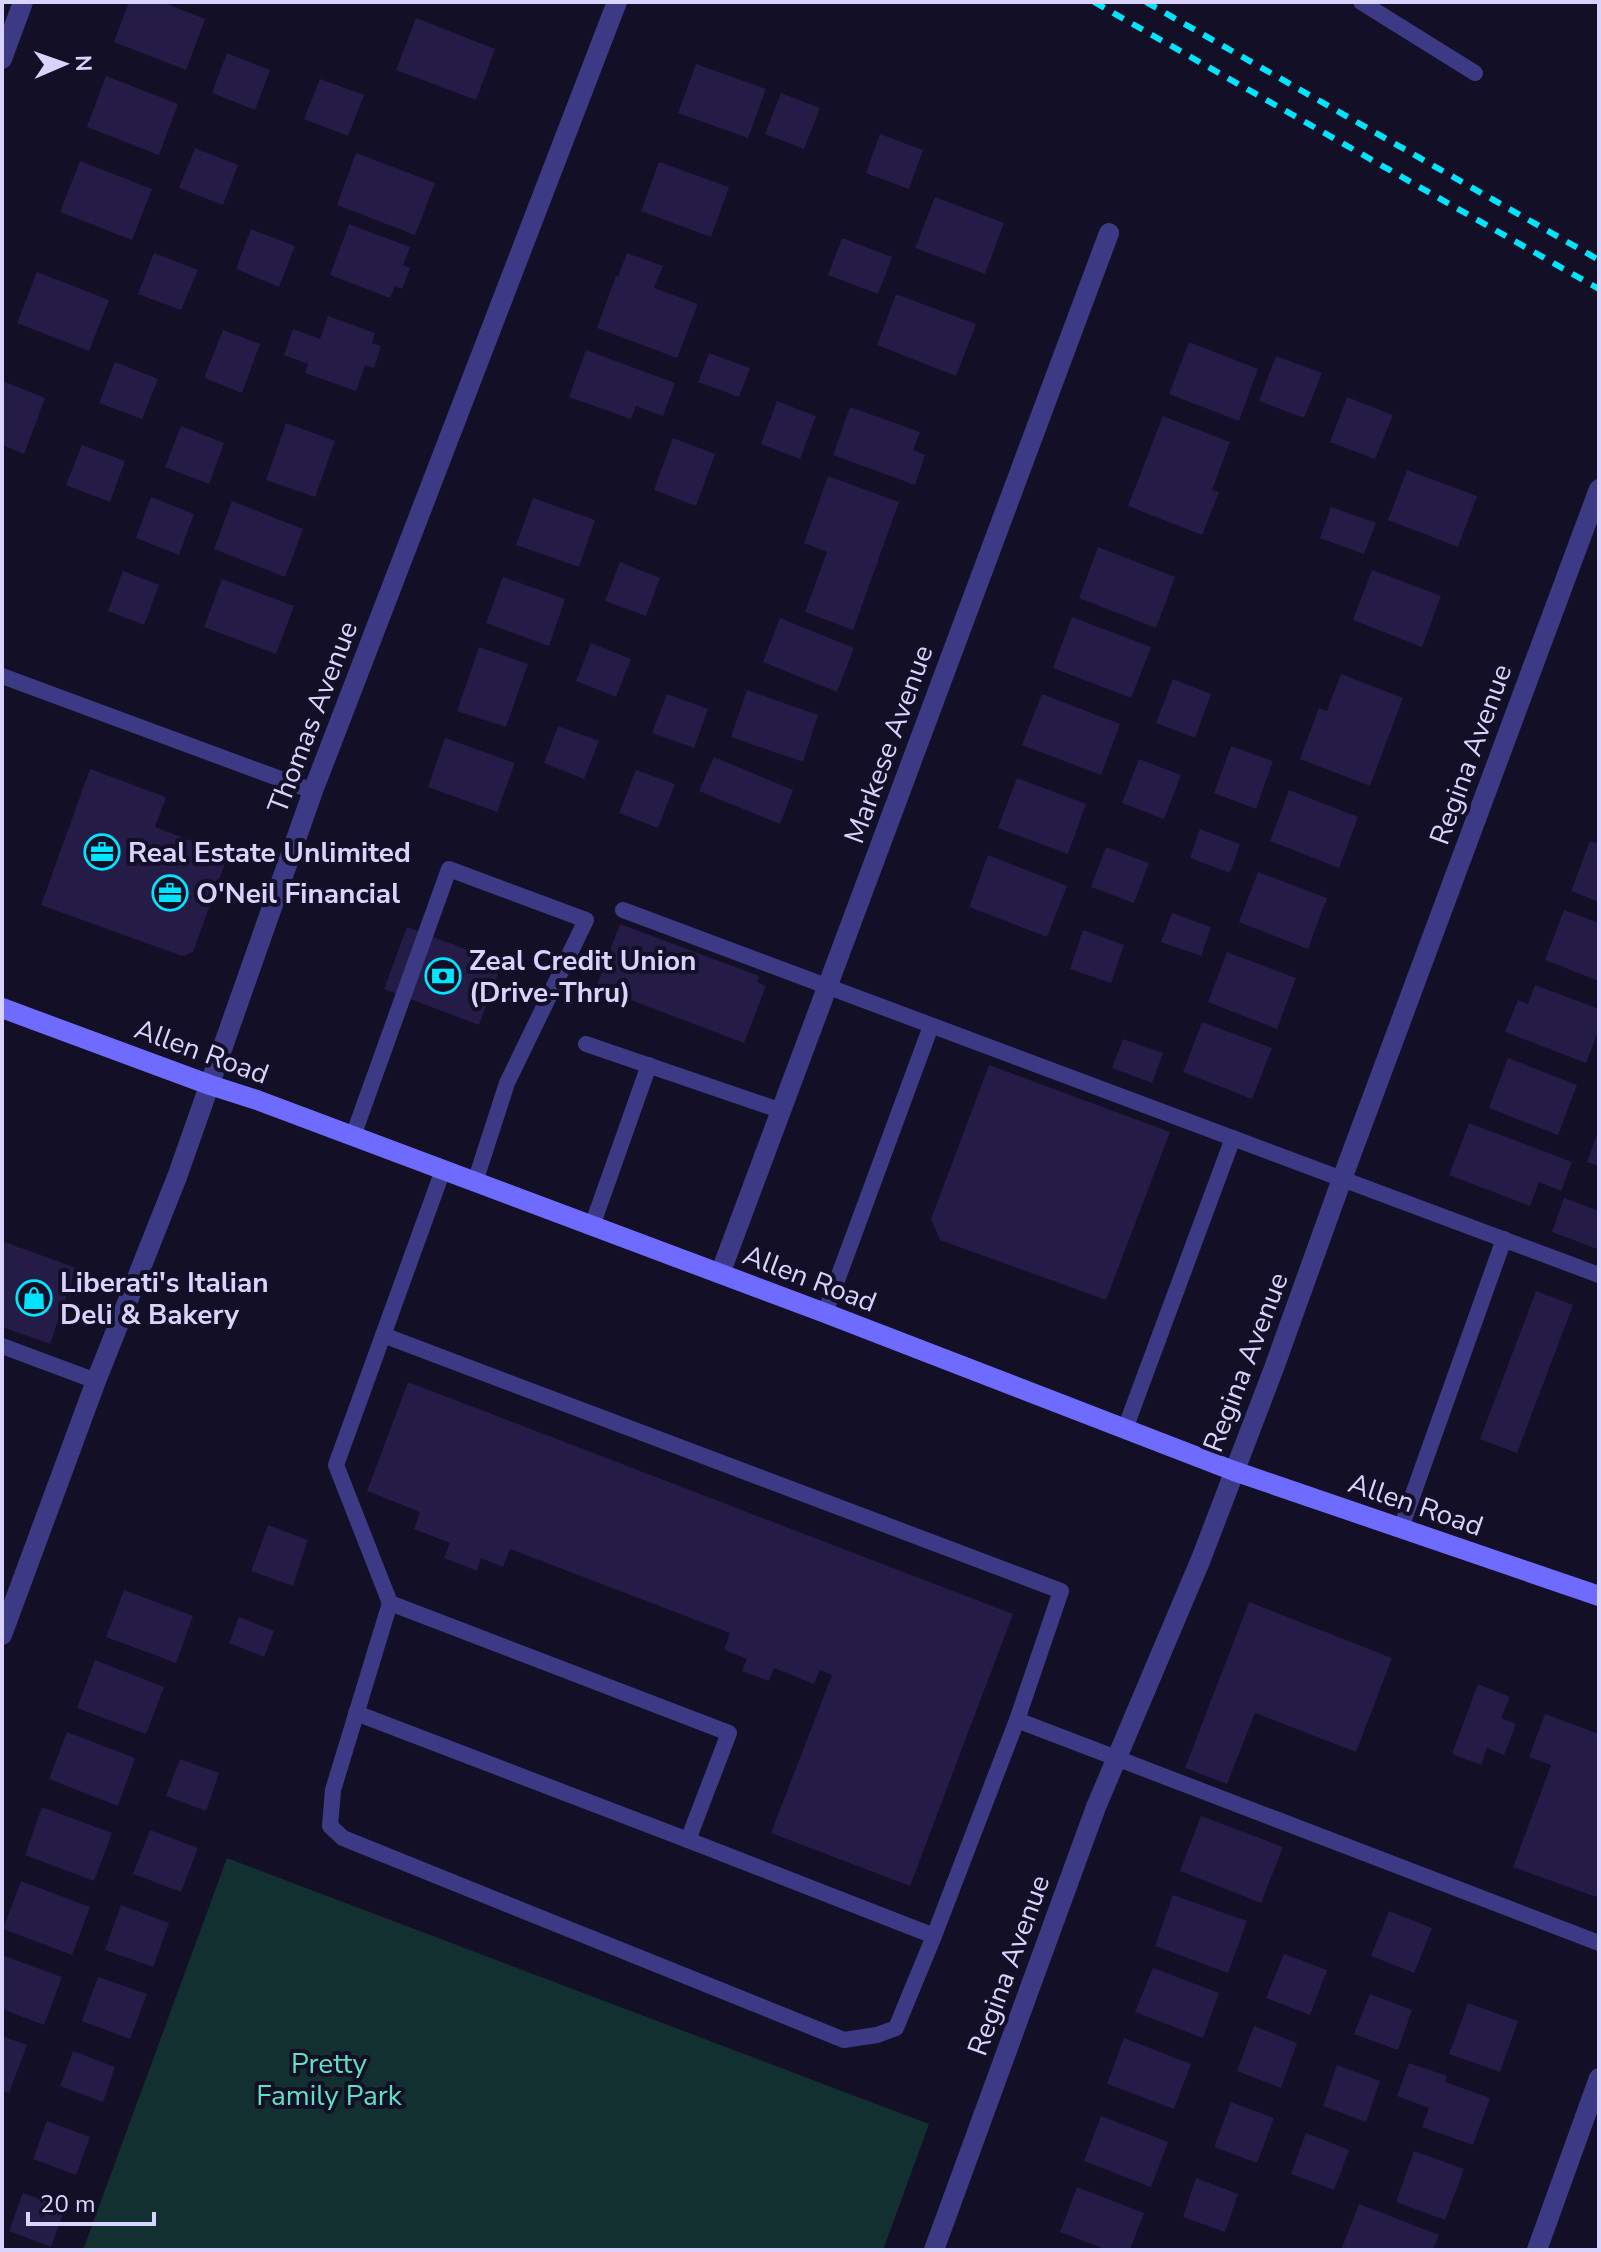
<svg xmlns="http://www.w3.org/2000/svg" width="1601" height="2252" font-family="'Nunito Sans',sans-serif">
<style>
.green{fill:#12302f}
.building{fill:#241b47}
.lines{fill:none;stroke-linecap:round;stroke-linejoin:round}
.service{stroke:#3d3a85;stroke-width:16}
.minor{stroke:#3d3a85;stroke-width:20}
.secondary{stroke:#6f6bff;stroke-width:20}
.rail{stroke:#00e5ff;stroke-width:6;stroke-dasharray:12 10;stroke-linecap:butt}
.labels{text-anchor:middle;stroke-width:8;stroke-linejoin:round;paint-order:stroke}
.street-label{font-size:28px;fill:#d9d4ff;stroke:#130f26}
.poi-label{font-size:28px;font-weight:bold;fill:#d9d4ff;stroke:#130f26;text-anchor:start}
.park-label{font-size:28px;fill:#5fe0c0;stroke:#130f26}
</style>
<rect width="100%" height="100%" fill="#130f26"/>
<path class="green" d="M227,1858L929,2124L883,2250H83Z"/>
<g class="building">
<path d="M129,2H162L205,19L186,70L114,42Z"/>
<path d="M416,18L495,49L476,100L396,70Z"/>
<path d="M227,53L270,70L255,110L212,93Z"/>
<path d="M696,64L766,89L748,138L678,113Z"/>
<path d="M106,76L178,104L159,155L87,127Z"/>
<path d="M320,79L364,95L348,136L304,119Z"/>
<path d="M781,93L820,108L804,149L765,134Z"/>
<path d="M880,134L923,150L909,189L866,173Z"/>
<path d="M195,148L238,165L223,205L179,188Z"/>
<path d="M356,153L435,183L415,235L337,205Z"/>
<path d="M80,161L152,189L132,240L60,212Z"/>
<path d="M659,162L729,187L711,237L641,211Z"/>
<path d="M935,197L1004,223L985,274L915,248Z"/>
<path d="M349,224L410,247L403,265L410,268L402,289L395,286L390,298L330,275Z"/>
<path d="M251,229L295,246L279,287L236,269Z"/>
<path d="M842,238L892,257L878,294L828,275Z"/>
<path d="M154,253L198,270L181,310L138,294Z"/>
<path d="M627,253L663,266L654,288L698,304L677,358L597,328L616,276L618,277Z"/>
<path d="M37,272L109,300L89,351L17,323Z"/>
<path d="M896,294L976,324L956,376L877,345Z"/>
<path d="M328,316L375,333L372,343L381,346L374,368L365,365L356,391L305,373L308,364L284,355L293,329L320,339Z"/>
<path d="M223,330L260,344L242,393L204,378Z"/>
<path d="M1189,342L1258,369L1239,421L1169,394Z"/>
<path d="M586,350L675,383L663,416L636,406L631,419L569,397Z"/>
<path d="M709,353L750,368L739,397L698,382Z"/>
<path d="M1276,356L1322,373L1304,418L1259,401Z"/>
<path d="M115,362L158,379L142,419L99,403Z"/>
<path d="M2,381L45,398L24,454L2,445Z"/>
<path d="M1347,397L1393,415L1375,459L1330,442Z"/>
<path d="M777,401L816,416L800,459L761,444Z"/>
<path d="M850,407L920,432L913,450L925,455L915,485L833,455Z"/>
<path d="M1163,416L1230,442L1212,490L1219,492L1202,535L1128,506Z"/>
<path d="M286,423L335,441L315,497L266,480Z"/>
<path d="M181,426L224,443L209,484L165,467Z"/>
<path d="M673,438L715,454L696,506L654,490Z"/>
<path d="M82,445L125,461L110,502L66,485Z"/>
<path d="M1407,470L1477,496L1458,547L1388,520Z"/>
<path d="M828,476L899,502L853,630L805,612L827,552L804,543Z"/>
<path d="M151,497L194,514L179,555L136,538Z"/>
<path d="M533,498L595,520L579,567L516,545Z"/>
<path d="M232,501L303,529L285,577L214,549Z"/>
<path d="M1331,507L1376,523L1364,554L1320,538Z"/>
<path d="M1098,547L1175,577L1156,628L1079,598Z"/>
<path d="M620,562L660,578L646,616L605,601Z"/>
<path d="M1372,570L1441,596L1422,647L1353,620Z"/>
<path d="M123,571L159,585L144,625L108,611Z"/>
<path d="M503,577L565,599L549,646L486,623Z"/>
<path d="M222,579L294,606L276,654L204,627Z"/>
<path d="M1072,617L1151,647L1131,698L1053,668Z"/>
<path d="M780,618L854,648L837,692L763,662Z"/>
<path d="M591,643L631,659L616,697L576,681Z"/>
<path d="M479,647L528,664L506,727L457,711Z"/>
<path d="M1341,674L1403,698L1370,786L1300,759L1319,708L1327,711Z"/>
<path d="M1173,679L1211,694L1195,738L1156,723Z"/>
<path d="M747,690L818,715L803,762L731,737Z"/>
<path d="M667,694L708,709L694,748L652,733Z"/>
<path d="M1042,694L1120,724L1101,775L1022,745Z"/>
<path d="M558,726L599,741L584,779L544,763Z"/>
<path d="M445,738L515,763L497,812L428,787Z"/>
<path d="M1231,746L1273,761L1256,809L1214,793Z"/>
<path d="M714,757L793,790L780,824L699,791Z"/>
<path d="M1139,759L1181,775L1164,819L1122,803Z"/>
<path d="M90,769L166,797L155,827L228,855L193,952L182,956L41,905Z"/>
<path d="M636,770L675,784L658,828L619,813Z"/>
<path d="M1017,778L1086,804L1068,854L998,828Z"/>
<path d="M1289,790L1358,817L1339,868L1270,841Z"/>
<path d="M1200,829L1240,844L1230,873L1190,858Z"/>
<path d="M1590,841L1599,844V902L1571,891Z"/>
<path d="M1106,847L1149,863L1134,903L1091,887Z"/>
<path d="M988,855L1067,886L1047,937L969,907Z"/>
<path d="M1258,872L1327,898L1308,949L1239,922Z"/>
<path d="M1564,910L1599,923V981L1545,960Z"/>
<path d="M1172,913L1211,927L1201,956L1161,942Z"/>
<path d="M620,924L759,976L757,982L766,986L744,1043L596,987Z"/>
<path d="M407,927L502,963L479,1025L384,989Z"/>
<path d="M1083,930L1124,945L1111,983L1070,969Z"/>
<path d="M1227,952L1296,978L1277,1029L1208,1002Z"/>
<path d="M1535,985L1599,1009V1029L1586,1063L1505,1032L1518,1000L1528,1004Z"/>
<path d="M1202,1022L1272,1048L1252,1099L1183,1072Z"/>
<path d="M1123,1039L1163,1053L1152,1083L1112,1068Z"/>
<path d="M1508,1058L1577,1085L1558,1135L1489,1108Z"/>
<path d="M989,1065L1170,1132L1106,1300L940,1240L931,1219Z"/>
<path d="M1469,1123L1572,1162L1561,1191L1539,1182L1530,1206L1449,1175Z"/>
<path d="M1599,1129V1166L1587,1162Z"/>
<path d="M1564,1198L1599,1211V1243L1597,1249L1552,1232Z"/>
<path d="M2,1241L76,1268L50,1344L2,1327Z"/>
<path d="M1536,1291L1573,1305L1517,1453L1480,1439Z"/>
<path d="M408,1382L1013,1614L910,1886L771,1833L832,1675L820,1670L814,1684L774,1668L769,1681L742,1671L747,1659L724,1650L730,1633L510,1549L503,1567L481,1558L477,1571L444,1558L450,1543L414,1529L420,1512L367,1491Z"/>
<path d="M268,1525L308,1540L293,1586L251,1571Z"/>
<path d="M124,1590L193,1616L176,1663L106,1637Z"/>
<path d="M1249,1602L1392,1658L1356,1752L1255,1713L1227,1784L1185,1768Z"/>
<path d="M239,1617L274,1631L264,1657L229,1643Z"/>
<path d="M95,1660L164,1687L146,1734L77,1708Z"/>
<path d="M1478,1684L1510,1697L1501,1718L1516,1724L1504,1755L1487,1748L1481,1765L1452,1754Z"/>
<path d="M1545,1714L1599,1734V1889L1596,1897L1513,1867L1551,1765L1529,1757Z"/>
<path d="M67,1732L135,1758L118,1806L49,1779Z"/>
<path d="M180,1759L219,1773L206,1811L166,1796Z"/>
<path d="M42,1807L112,1833L94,1881L25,1855Z"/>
<path d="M1201,1816L1283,1847L1261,1903L1180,1871Z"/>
<path d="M150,1830L198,1848L181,1892L133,1874Z"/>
<path d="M21,1881L90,1907L72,1955L3,1929Z"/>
<path d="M1173,1895L1247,1921L1228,1973L1155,1946Z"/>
<path d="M121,1905L169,1923L153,1967L105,1950Z"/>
<path d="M1389,1911L1432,1928L1414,1973L1371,1956Z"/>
<path d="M1284,1954L1327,1970L1310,2015L1266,1998Z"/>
<path d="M2,1955L62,1977L44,2025L2,2009Z"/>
<path d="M1153,1968L1219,1993L1203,2038L1135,2012Z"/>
<path d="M98,1977L147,1994L130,2039L82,2021Z"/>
<path d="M1370,1994L1412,2010L1398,2050L1354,2034Z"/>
<path d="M1468,2003L1518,2021L1500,2072L1449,2054Z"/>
<path d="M1254,2026L1297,2043L1281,2088L1237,2071Z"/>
<path d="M2,2036L27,2045L9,2093L2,2090Z"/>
<path d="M1124,2038L1191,2064L1174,2109L1107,2084Z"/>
<path d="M73,2051L115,2067L103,2102L60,2086Z"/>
<path d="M1409,2063L1447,2076L1445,2082L1490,2098L1473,2145L1422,2127L1429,2108L1397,2096Z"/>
<path d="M1337,2065L1380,2081L1366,2122L1323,2106Z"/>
<path d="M1231,2102L1274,2118L1257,2163L1214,2147Z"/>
<path d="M1101,2116L1168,2142L1151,2187L1084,2161Z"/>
<path d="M47,2121L90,2137L76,2175L33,2159Z"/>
<path d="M1306,2133L1349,2150L1334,2190L1291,2174Z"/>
<path d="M1414,2151L1464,2169L1445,2220L1396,2202Z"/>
<path d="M1196,2178L1238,2194L1225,2232L1183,2217Z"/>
<path d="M1077,2187L1144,2213L1130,2250H1107L1060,2232Z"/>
<path d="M23,2193L65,2208L51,2247L9,2231Z"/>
<path d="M1359,2204L1439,2235L1433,2250H1341Z"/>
</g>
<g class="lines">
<g class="service">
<path d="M1361,2L1475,73"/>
<path d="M2,676L313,791"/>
<path d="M623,910L1599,1275"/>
<path d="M586,1044L782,1111"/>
<path d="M353,1136L449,869L586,920L507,1083L475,1182"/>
<path d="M443,1170L336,1465L390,1603L729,1733L688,1840L934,1936L1017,1720L1599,1943"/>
<path d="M592,1226L649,1065"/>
<path d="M825,1313L931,1026"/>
<path d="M383,1335L1061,1591L1017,1720"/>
<path d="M2,1346L96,1381"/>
<path d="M1125,1429L1233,1138"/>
<path d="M1401,1528L1504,1239"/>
<path d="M390,1603L333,1790L330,1826L343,1838L844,2040L877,2035L896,2028L934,1936"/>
<path d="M356,1713L688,1840"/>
</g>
<g class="minor">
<path d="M2,59L23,2"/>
<path d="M720,1274L1109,233"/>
<path d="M2,1635L96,1381L177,1177L313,791L617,2"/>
<path d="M934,2250L1096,1807L1201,1559L1274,1368L1342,1179L1599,489"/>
<path d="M1537,2250L1599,2078"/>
</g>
<path class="secondary" d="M2,1008L210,1085L257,1100L825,1313L1234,1471L1599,1596"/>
<g class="rail">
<path d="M1094,2L1599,289"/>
<path d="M1146,2L1599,260"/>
</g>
</g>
<defs>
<symbol id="office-ring" viewBox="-11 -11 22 22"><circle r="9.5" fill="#130f26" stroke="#00e5ff" stroke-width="1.5"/><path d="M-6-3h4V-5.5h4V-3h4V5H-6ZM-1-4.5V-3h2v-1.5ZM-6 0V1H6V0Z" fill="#00e5ff"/></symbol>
<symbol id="bank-ring" viewBox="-11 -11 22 22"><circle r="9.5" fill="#130f26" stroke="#00e5ff" stroke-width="1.5"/><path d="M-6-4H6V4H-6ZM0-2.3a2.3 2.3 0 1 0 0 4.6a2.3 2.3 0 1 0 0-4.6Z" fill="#00e5ff"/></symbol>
<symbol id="shop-ring" viewBox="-11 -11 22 22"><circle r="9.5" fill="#130f26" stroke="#00e5ff" stroke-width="1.5"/><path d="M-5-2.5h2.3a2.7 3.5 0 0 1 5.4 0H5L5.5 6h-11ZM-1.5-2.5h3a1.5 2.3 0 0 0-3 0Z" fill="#00e5ff"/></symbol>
</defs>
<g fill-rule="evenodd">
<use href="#office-ring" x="82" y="832" width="40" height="40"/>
<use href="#office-ring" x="150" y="873" width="40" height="40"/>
<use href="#bank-ring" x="423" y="956" width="40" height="40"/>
<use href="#shop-ring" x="14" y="1278" width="40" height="40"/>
</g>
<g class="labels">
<g class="street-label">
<text transform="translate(312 717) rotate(-69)" y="10">Thomas Avenue</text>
<text transform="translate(888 744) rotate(-70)" y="10">Markese Avenue</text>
<text transform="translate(1470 754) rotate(-70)" y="10">Regina Avenue</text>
<text transform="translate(202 1051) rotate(20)" y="10">Allen Road</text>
<text transform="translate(810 1278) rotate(21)" y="10">Allen Road</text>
<text transform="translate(1245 1362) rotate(-69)" y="10">Regina Avenue</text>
<text transform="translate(1416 1504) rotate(19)" y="10">Allen Road</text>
<text transform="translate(1008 1965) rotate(-70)" y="10">Regina Avenue</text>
</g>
<g class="poi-label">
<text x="128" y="862">Real Estate Unlimited</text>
<text x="196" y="903">O'Neil Financial</text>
<text x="469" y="970">Zeal Credit Union<tspan x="469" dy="32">(Drive-Thru)</tspan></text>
<text x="60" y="1292">Liberati's Italian<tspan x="60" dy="32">Deli &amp; Bakery</tspan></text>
</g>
<g class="park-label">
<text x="329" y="2073">Pretty<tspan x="329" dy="32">Family Park</tspan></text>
</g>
</g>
<rect width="1601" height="2252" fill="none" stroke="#d9d4ff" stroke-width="8"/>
<g transform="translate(64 64) rotate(88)" stroke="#130f26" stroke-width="6" paint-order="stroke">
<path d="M0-6L14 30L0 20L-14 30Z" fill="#d9d4ff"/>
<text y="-12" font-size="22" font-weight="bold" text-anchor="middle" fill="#d9d4ff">N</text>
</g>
<path d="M28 2212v12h126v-12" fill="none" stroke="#d9d4ff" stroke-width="4"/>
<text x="40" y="2212" font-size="24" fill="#d9d4ff" stroke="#130f26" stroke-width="6" paint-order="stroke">20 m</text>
</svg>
